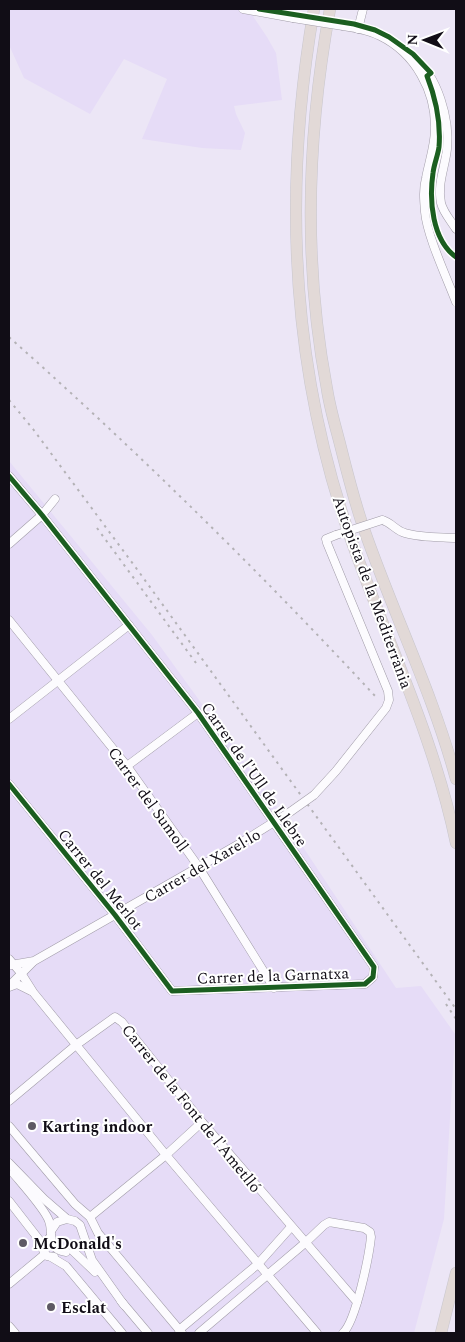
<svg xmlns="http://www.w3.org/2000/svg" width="465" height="1342" font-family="Spectral,serif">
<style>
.built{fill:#e6dcf7}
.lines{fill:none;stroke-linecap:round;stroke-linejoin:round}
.minor-casing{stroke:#a19ca8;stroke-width:9}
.highway-casing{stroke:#c8c6cd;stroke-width:12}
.minor{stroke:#fcfbfe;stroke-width:8}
.highway{stroke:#e2d9d7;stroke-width:11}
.rail{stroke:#b4b2b6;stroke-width:2;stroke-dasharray:2.5 5;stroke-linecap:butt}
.minor-bridge-casing{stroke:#a19ca8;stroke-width:9;stroke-linecap:butt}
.minor-bridge{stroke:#fcfbfe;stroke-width:8}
.cycleway-casing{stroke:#fff;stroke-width:8}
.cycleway{stroke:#1b5e20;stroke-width:5}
.poi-dot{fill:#5e5964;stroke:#fff;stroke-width:2}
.labels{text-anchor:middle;stroke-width:4;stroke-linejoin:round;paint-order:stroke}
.street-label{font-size:16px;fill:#110d16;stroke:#fff}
.poi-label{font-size:16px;font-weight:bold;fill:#110d16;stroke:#fff;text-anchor:start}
</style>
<rect width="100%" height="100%" fill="#ece6f6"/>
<g class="built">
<path d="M9,9H248L267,37L276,53L282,100L234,106L236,114L245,133L241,150L202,148L142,139L167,79L124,59L90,114L24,78L9,45Z"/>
<path d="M9,461L152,635L278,809L396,988L421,986L455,1034L444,1219L414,1333H9Z"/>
</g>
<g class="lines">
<defs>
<g id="minor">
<path d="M243,9L293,18"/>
<path d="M343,26C356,28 369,30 380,36C415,53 436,91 435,129C435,145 429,162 426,178C423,189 424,200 425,212C427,236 447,278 456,302"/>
<path d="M358,29L363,9"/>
<path d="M414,58C438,76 450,120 447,149C445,167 437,184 441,203C443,212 451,221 456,229"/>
<path d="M9,476L42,515L198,713L374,967L373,977L365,984L172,991L115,915L9,784"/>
<path d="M382,520C391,522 396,531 405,533C421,538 440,537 456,538"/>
<path d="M9,544L42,515L55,499"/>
<path d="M9,620L127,766L198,866L274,988"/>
<path d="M9,719L129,625"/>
<path d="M127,766L198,713"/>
<path d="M314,795L336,771L386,708L389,700L388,691L327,543L326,539L336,535"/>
<path d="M9,959L21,973L33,992L166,1155L317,1333"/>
<path d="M11,965L34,961L239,844L290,812"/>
<path d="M9,986L33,962"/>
<path d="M9,987L17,984L31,991"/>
<path d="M9,1101L76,1045L115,1017L122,1022L202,1122L357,1302"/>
<path d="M9,1126L75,1204L90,1217L98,1233L182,1333"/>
<path d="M9,1163L44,1199L67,1219L75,1221L80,1225L92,1260L124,1305"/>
<path d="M13,1173C22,1184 45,1209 49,1221C54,1234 45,1249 66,1252"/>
<path d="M9,1201L44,1246"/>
<path d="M90,1217L166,1155L202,1122"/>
<path d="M51,1231L57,1222L67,1219"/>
<path d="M51,1236L45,1243L43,1250L47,1256L54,1257"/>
<path d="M73,1251L95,1272"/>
<path d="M51,1257L66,1266L122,1333"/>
<path d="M9,1284L45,1254"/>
<path d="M121,1301L148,1333"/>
<path d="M9,1326L15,1333"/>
<path d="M179,1330L258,1264L291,1227"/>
<path d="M199,1333L305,1243L324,1225L329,1222L364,1228L370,1232L371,1237C369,1256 356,1321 343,1333"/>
</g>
<g id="highway">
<path d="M314,9C284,182 290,357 346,525C382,631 433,732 456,843"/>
<path d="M330,9C307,135 303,263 327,389C330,409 336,428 341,448C348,476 355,504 365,532C394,615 433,694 456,779"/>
<path d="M441,1333L456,1273"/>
</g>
</defs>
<use href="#minor" class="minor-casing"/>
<use href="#highway" class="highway-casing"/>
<use href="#minor" class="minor"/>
<use href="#highway" class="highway"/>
<g class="rail">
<path d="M9,337C137,451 259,571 376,697"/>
<path d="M9,400L33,429L139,572L456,1009"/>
<path d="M97,528L196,663"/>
<path d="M446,1004L456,1019"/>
</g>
<defs>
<g id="minor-bridge">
<path d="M293,18L343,26"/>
<path d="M336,535L382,520"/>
<path d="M290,812L314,795"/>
</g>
</defs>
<use href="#minor-bridge" class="minor-bridge-casing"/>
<use href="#minor-bridge" class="minor-bridge"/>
<defs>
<g id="cycleway">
<path d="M259,9L354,24L375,30L389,37L413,54L431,73L427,76C436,99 441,122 439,147C438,155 434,164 433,173C429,200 432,240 456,257"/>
<path d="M9,476L42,515L198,713L374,967L373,977L365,984L172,991L115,915L9,784"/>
</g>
</defs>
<use href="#cycleway" class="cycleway-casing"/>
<use href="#cycleway" class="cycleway"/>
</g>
<g class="poi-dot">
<circle cx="32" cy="1126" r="5"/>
<circle cx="23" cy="1243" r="5"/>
<circle cx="51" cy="1307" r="5"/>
</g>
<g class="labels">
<g class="street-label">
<text transform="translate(373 592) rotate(70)" y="6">Autopista de la Mediterrània</text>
<text transform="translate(255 774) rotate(55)" y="6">Carrer de l'Ull de Llebre</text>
<text transform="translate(149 799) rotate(54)" y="6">Carrer del Sumoll</text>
<text transform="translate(202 865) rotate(-30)" y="6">Carrer del Xarel·lo</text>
<text transform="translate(101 879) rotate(51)" y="6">Carrer del Merlot</text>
<text transform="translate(273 975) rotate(-2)" y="6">Carrer de la Garnatxa</text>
<text transform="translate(192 1108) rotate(51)" y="6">Carrer de la Font de l'Ametlló</text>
</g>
<g class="poi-label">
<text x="42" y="1132">Karting indoor</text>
<text x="33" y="1249">McDonald's</text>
<text x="61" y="1313">Esclat</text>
</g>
</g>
<rect width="465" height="1342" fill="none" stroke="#110d16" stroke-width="20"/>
<g transform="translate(425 40) rotate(271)" stroke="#ffffff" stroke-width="4" paint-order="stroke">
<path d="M0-4L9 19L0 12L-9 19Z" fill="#110d16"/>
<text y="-8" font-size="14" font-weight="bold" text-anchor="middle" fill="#110d16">N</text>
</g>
</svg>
